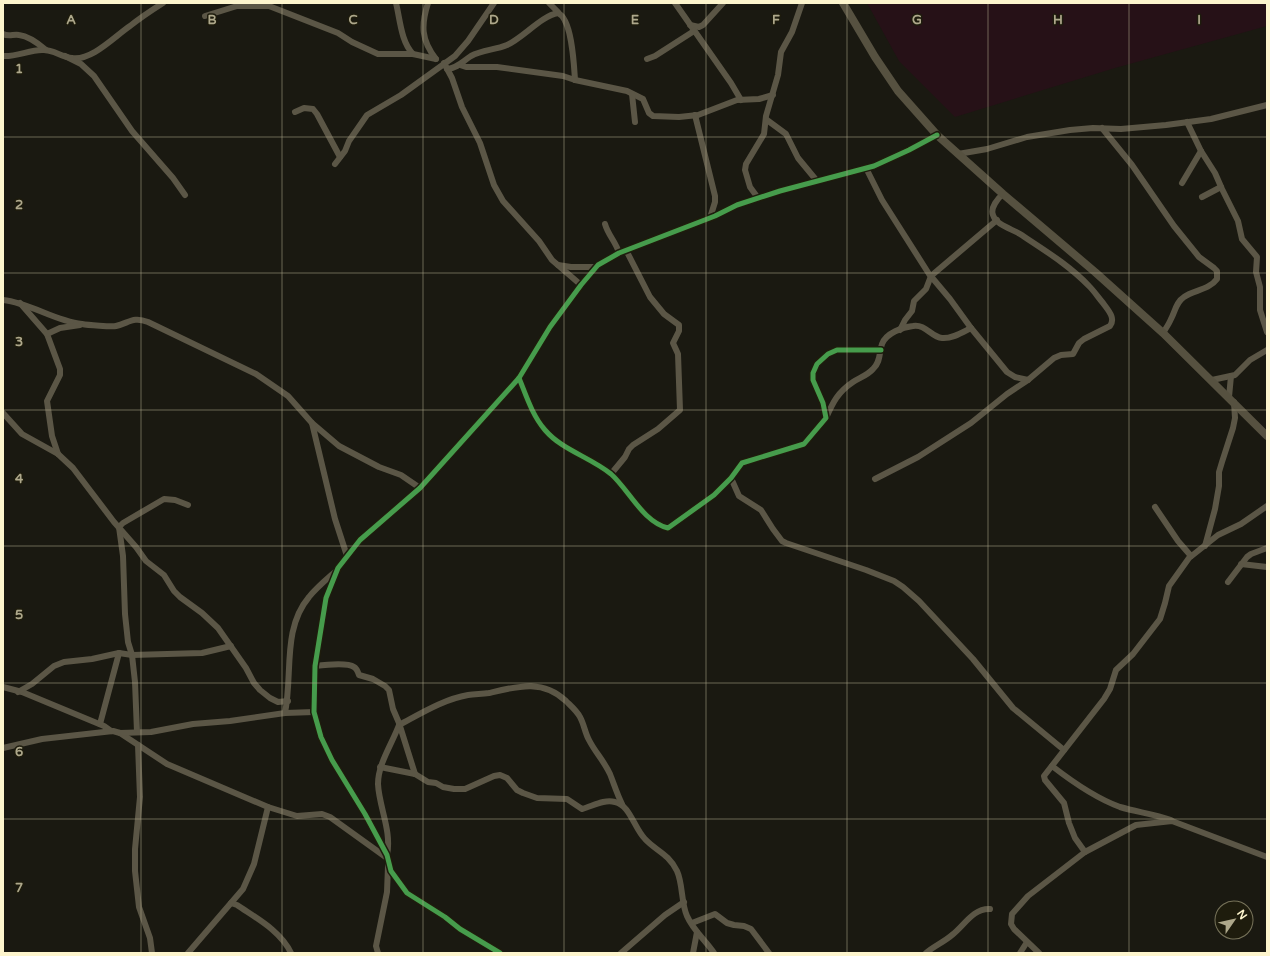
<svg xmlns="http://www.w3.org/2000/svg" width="1270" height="956" font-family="'Varela Round',sans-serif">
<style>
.green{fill:#261117}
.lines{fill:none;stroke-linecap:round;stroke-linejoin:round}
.street{stroke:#5b5646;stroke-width:6}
.secondary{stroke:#565140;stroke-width:8}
.cycleway-casing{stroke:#1e1c0d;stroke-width:8}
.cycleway{stroke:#469c4c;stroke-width:5}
.grid{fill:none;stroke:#aea88b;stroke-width:1;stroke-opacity:0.55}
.grid-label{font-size:13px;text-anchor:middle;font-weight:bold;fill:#aea88b;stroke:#1e1c0d;stroke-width:3;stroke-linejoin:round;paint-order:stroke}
</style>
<rect width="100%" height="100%" fill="#1a1911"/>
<path class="green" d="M867,3H1267V26L1115,68L955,117L899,61Z"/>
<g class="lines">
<g class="street">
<path d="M396,3C400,19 401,42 413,54"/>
<path d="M428,3C421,25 421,40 436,59"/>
<path d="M549,3L558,12"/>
<path d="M675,3L731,83L741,100"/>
<path d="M205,16L237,6H269L338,33L352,42L378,54H413L436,59"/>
<path d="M690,25L699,27L703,25L723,3"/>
<path d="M3,34C9,37 13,34 19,35C28,36 39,44 46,50"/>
<path d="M3,56C16,57 29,50 42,50C53,49 61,57 72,58C92,61 115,36 130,26C140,18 152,10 163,3"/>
<path d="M65,56L81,64L94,76L132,131L173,178L185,195"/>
<path d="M647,59L655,56L694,31"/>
<path d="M444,63L452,78L462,107L480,143L494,185L503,201L539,241L552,260L581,285"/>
<path d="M460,65L466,67H497L563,76L575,80L627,91L643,99L649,113L653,116L679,117L698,115L737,100L759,99L773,95"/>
<path d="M447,69C458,68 463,61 471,56C482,50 495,50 507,45C523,38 541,16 558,13C572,19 574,65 575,80"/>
<path d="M632,94L635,122"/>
<path d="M295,112L304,108L313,109L317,114L340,157"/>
<path d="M695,115L715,196V202L710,218"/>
<path d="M767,120L786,134L798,158L817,181"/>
<path d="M1187,122L1201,151L1215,173L1222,189L1238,221L1242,239L1257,257L1256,272L1260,287V310L1267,332"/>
<path d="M1102,128L1132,165L1174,226L1199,257L1214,268L1217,271V279C1209,290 1194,290 1184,297C1176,302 1175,312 1171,319C1169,324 1166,328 1163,333"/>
<path d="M958,154L987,149L1027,137L1070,130L1093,128L1121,129L1166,125L1211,119L1267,105"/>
<path d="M335,164L345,151L349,141L367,115L401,95L455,56L468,41L494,3"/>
<path d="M866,168L882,200L929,274L950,299L971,328L1007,372L1015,377L1028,380"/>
<path d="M1182,183L1201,151"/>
<path d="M1202,197L1221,187"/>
<path d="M758,198L750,187L745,170L746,164L764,134L766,116L778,75L781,52L792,32L802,3"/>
<path d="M605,224C608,235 616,242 619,253"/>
<path d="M558,265L571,267H596"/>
<path d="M3,300C31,303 54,321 82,324C87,325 112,327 116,326C129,323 133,316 148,322L256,374L288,396L312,423L339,446L379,467L401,475L420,488"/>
<path d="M20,303L47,334L60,369V375L47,401L52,436L58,454"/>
<path d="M900,330L905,320L912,311L914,301L926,289L931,276L997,220"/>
<path d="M47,334L60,328L80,325"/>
<path d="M519,378C526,395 532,415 545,430C562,450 590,457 611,474C629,490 643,522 668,528L714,495L731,478L742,463L804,444L826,418L823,403L813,380V373L817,364L828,354L837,350H881"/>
<path d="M1212,380L1235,375L1250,360L1267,350"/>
<path d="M1229,397L1231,376"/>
<path d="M3,413L22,434L58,454L73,468L114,522L136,547L146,561L164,575L174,591L180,597L202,613L218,628L246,668L254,683L260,690L270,698L278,702L288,701"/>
<path d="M826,418C833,402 838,392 853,382C859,378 868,375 873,369C881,362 879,352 882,344C886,333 903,327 913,326C926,324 931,337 942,338C952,339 963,332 971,328"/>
<path d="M312,423L335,519L347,556"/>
<path d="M611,474L625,457L629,449L633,445L658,429L680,410L678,354L673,343L679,331V325L664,314L650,297L626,250"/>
<path d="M731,478L739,496L761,510L773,529L782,541L786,543L866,570L894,581L903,587L919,601L973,659L1013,708L1064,750"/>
<path d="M875,479L918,457L971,423L1007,394L1028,380L1054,358L1061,355L1073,354L1079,343L1084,339L1110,326C1116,318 1108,310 1103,303C1098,297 1094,291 1089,286C1069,265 1044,250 1020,234C1012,229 996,225 993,215C990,208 998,198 1003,194"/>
<path d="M1155,507L1178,541L1191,556"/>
<path d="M1205,546L1215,509L1219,486V472L1222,462L1233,428L1235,418L1234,402"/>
<path d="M1241,564L1267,567"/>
<path d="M1228,582L1247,557L1251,554L1267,548"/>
<path d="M315,666C323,665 347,662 354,667C356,668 358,672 359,675L373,679L385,686L389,690L393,709L399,723L415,774"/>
<path d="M3,687L22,692L104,726L111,731"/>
<path d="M18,692L32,684L54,666L64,662L92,659L119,653L132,655L202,653L231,646"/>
<path d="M285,713C293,674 282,629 309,597C317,587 327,579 336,571"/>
<path d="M100,724L119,653"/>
<path d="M137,732L135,682L132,655L128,642L125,614L123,556L119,527L123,523L164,499L175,500L188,505"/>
<path d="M120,733L167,764L268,807L297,816L322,814L330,817L387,858"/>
<path d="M138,745L140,797L135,849V871L139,907L150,938L152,953"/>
<path d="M3,748L42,739L113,731L120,733L151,732L193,724L230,721L285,713L314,712"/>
<path d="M1052,766C1070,780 1098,799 1120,807C1137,812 1154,814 1171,820"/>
<path d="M380,767L415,774L428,782L436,783L443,787L454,789H465L494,776L500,775L507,778L517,790L523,793L537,798L567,799L582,809C593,806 604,799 615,802C630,805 634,828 645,839C656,851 668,853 677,871C683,884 681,903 687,916C693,930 706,941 714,953"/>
<path d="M1085,852L1075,838L1069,823L1064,803L1045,780L1044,776L1104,699L1110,689L1116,670L1133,654L1160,619L1165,603L1169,586L1189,558L1218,535L1241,524L1267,506"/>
<path d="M387,855C392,831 379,807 378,784C378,764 392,744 399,725C420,714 444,699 468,695C475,694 482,694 489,693C518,686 543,679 566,701C571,706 577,711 580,717C584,724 585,733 589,740C595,752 604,761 610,774C614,784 617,794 622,804"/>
<path d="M231,903L237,905C256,918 281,931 291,953"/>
<path d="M692,923L715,914L727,923L734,925L744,926L751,929L769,953"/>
<path d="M188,953L243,889L254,864L268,807"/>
<path d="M378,953L376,946L387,892L388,866"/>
<path d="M500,953L460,929L445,917L407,893L391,871L387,855L365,814L332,760L321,737L314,712L315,666L326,598L338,568L360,540L420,488L519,378L550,327L581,285L598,265L619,253L715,216L737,205L780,191L874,166L909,150L937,135"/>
<path d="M621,953L665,915L684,902"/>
<path d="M693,953L697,932"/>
<path d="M926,953C934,946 944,942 952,935C964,926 973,908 990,909"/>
<path d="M1020,953L1027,942"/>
<path d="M1039,953L1014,929L1011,924L1012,914L1028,896L1085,852L1136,825L1172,821L1267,857"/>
</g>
<path class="secondary" d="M843,3L875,57L898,91L937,135L1003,194L1095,272L1163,333L1267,436"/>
<defs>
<g id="cycleway">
<path d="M519,378C526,395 532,415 545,430C562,450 590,457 611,474C629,490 643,522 668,528L714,495L731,478L742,463L804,444L826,418L823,403L813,380V373L817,364L828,354L837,350H881"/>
<path d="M500,953L460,929L445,917L407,893L391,871L387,855L365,814L332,760L321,737L314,712L315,666L326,598L338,568L360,540L420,488L519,378L550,327L581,285L598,265L619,253L715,216L737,205L780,191L874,166L909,150L937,135"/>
</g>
</defs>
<use href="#cycleway" class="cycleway-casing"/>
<use href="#cycleway" class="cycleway"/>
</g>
<path class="grid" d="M141,3V953M282,3V953M423,3V953M564,3V953M706,3V953M847,3V953M988,3V953M1129,3V953M3,137H1267M3,273H1267M3,410H1267M3,546H1267M3,683H1267M3,819H1267"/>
<g class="grid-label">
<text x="71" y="24">A</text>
<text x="212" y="24">B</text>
<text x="353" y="24">C</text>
<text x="494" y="24">D</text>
<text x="635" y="24">E</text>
<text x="776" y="24">F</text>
<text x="917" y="24">G</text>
<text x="1058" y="24">H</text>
<text x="1199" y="24">I</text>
<text x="19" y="73">1</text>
<text x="19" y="209">2</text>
<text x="19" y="346">3</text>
<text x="19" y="483">4</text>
<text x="19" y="619">5</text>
<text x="19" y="756">6</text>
<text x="19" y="892">7</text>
</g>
<rect width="1270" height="956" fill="none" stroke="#fdf5cd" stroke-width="8"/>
<g transform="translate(1234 920) rotate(56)"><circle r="19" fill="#1e1c0d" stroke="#77735a"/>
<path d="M0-3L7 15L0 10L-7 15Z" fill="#aea88b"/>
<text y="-6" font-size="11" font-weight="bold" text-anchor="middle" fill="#fdf5cd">N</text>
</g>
</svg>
